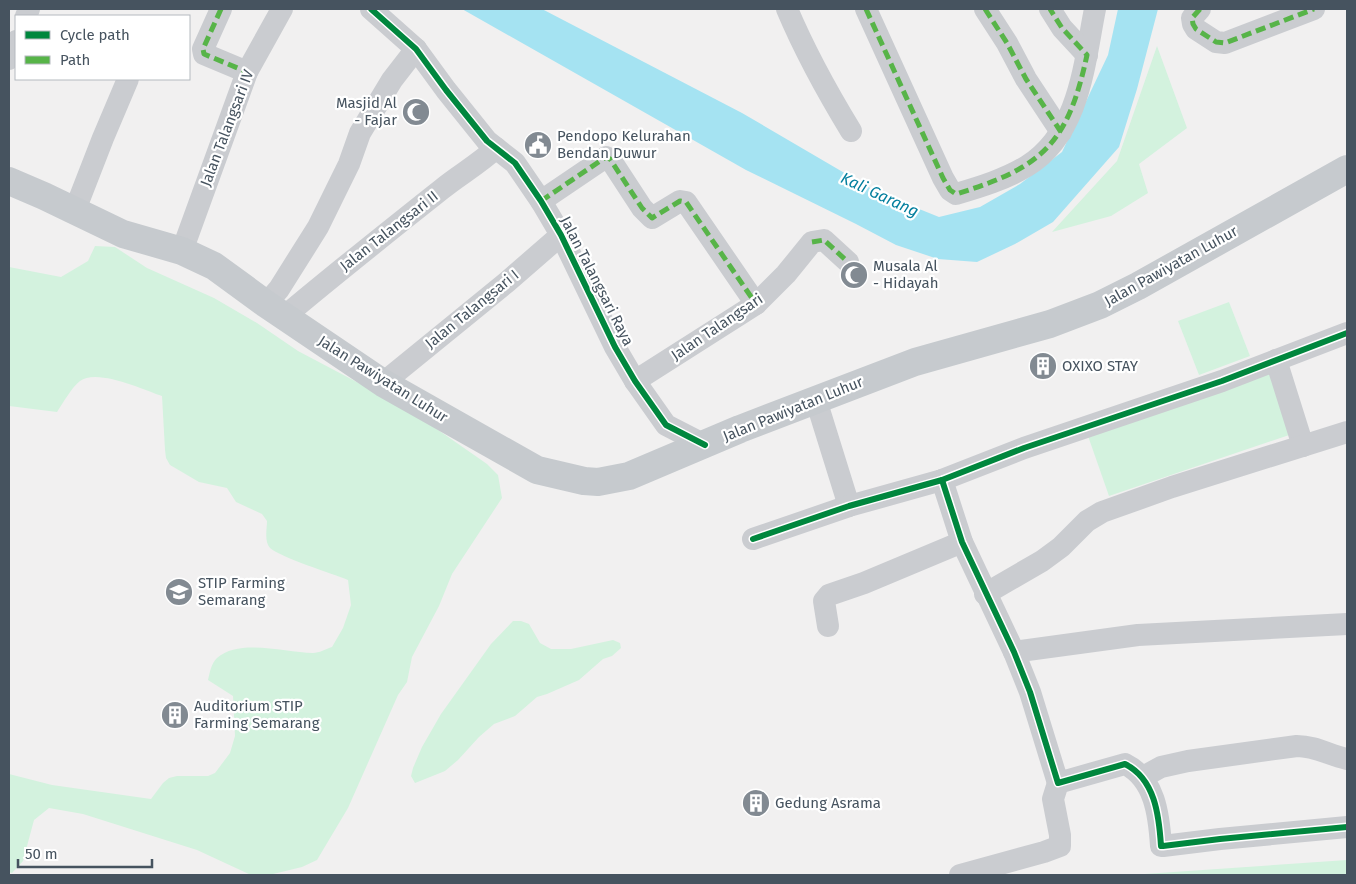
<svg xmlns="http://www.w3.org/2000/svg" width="1356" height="884" font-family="'Fira Sans',sans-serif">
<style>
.green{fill:#d3f2de}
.water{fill:#a5e3f2}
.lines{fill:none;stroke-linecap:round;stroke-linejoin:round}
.minor{stroke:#caccd0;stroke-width:22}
.major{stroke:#c6cace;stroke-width:28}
.quiet{stroke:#57b448;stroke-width:5;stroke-dasharray:10 5;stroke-linecap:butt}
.cycleway-casing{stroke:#fff;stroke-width:9}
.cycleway{stroke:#00873e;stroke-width:6}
.labels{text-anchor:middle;stroke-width:4.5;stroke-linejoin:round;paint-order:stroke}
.poi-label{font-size:15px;fill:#46535f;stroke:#fff;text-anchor:start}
.street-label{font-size:15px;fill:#46535f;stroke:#fff}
.water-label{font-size:16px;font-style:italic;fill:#037f9e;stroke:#fff}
</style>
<rect width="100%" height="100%" fill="#f1f0f0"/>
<g class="green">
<path d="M1157,46L1187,128L1139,164L1148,193L1111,216L1052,232L1117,161Z"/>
<path d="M95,246L115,247L147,268L214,298L257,323L298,351L408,409L487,464L498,475L502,498L452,574L439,606L412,657L407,682L398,695L348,808L317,860L302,867L269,875H251L197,850L83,814L49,808L34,820L23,861L12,873L9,872V774L52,785L151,799L163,783L169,778L177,776H208L215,773L230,753L235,736L233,696L208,680C210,672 211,664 217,658C240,638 286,653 313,653C319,653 326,649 332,647L343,628L351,605L348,580C331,573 282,558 270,548C264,541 267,529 267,521L262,514L236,502L227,488L199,482L170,465L166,458L165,450L162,396C144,390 97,368 80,381C72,387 63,403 57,412L9,406V267L61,277L88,261Z"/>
<path d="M1229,302L1250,356L1199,375L1178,321Z"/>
<path d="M1288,366L1307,429L1109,496L1088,436Z"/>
<path d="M513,621H521L529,624L540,643L551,649H571L613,640L620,643L621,648L612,656L603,659L579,680L547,694L537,697L515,716L494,724L479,737L458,760L445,771L415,783L411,776L413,768L422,747L441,714L491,644Z"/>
<path d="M1347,860V875H1130Z"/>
</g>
<path class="water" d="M462,9H542L742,113L877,192L939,217L980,207L1020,184L1062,152L1108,55L1118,9H1158L1137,89L1119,147L1053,222L1015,244L977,262L938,259L896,245L856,224L746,170Z"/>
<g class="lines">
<g class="minor">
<path d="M221,9L203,49L204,54L247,72"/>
<path d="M371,9L416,49L446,90L487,141L515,163L541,201L561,235L615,347L635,381L666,425L705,445"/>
<path d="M787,9C806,54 826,90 851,131"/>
<path d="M866,9L943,178L950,190L956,194C980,187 1006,179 1027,166C1080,133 1084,64 1095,9"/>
<path d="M985,9L1007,43L1026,79L1061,132"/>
<path d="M1050,9L1062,28L1087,55"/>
<path d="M1200,9L1192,18L1193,24L1196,29L1216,42L1225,43L1314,9"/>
<path d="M26,16L29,9"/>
<path d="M9,59L16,41"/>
<path d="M541,201L606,157L610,159L642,208L652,218L680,201L686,202L756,304"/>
<path d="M75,210L103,138L128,79"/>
<path d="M182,251L247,72L282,9"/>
<path d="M266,304L279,289L318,227L349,164L360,133L392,80L416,49"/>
<path d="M285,316C336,273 389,231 442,189C459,175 479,164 496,148"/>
<path d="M1276,360L1303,446"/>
<path d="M635,381L756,304L786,274L812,242L824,240L848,262"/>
<path d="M383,383L507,282L561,235"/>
<path d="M816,400L849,506"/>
<path d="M942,480L962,542L1014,652L1030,692L1058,783L1125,764C1155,779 1159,815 1161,846H1163L1220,839L1347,827"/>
<path d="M753,539L849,506L942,480L1024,448L1222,381L1347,333"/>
<path d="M985,594L1042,561L1061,547L1087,521L1102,512L1172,487L1347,432"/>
<path d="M828,626L824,601L829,595L864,583L962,542"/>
<path d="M1014,652L1138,635L1347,624"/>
<path d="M1143,777L1161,767L1188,761L1297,746C1315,746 1329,755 1347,759"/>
<path d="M960,875L1044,852L1060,846V835L1053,799L1058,783"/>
</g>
<path class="major" d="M9,181L44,196L123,234L182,251L214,266L266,304L383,383L537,470L584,481L598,482L629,476L740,429L915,362L1050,324L1100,305L1138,286L1347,169"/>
<g class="quiet">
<path d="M221,9L203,49L204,54L247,72"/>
<path d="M866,9L943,178L950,190L956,194C1042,168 1068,144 1087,55L1062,28L1050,9"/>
<path d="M985,9L1007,43L1026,79L1061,132"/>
<path d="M1200,9L1192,18L1193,24L1196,29L1216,42L1225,43L1314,9"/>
<path d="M541,201L606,157L610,159L642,208L652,218L680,201L686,202L756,304"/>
<path d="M812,242L824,240L848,262"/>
</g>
<defs>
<g id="cycleway">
<path d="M371,9L416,49L446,90L487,141L515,163L541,201L561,235L615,347L635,381L666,425L705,445"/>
<path d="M942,480L962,542L1014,652L1030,692L1058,783L1125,764C1155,779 1159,815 1161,846H1163L1220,839L1347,827"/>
<path d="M753,539L849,506L942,480L1024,448L1222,381L1347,333"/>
</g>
</defs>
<use href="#cycleway" class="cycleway-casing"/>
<use href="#cycleway" class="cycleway"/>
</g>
<defs>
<symbol id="mosque-disc" viewBox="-11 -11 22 22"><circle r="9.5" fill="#828a92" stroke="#fff"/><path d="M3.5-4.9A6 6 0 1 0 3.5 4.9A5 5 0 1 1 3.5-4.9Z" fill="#fff"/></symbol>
<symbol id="civic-disc" viewBox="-11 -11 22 22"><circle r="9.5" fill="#828a92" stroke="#fff"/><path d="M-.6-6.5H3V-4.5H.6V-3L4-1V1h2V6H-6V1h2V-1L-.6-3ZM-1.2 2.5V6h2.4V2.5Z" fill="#fff"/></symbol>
<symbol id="building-disc" viewBox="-11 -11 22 22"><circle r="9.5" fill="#828a92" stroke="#fff"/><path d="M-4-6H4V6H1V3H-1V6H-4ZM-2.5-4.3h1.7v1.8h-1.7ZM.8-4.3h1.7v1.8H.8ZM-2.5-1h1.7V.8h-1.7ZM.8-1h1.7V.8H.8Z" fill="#fff"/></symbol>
<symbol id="university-disc" viewBox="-11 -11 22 22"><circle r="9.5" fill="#828a92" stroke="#fff"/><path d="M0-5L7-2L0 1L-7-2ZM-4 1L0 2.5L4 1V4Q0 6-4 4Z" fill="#fff"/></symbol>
</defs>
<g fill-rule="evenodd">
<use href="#mosque-disc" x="400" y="96" width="32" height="32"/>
<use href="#civic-disc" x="522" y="129" width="32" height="32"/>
<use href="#mosque-disc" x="838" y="259" width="32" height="32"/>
<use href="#building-disc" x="1027" y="350" width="32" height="32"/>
<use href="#university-disc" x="163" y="576" width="32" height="32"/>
<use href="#building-disc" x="159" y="699" width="32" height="32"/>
<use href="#building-disc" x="740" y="787" width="32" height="32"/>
</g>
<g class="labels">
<g class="poi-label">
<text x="397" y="108" text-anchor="end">Masjid Al<tspan x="397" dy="17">- Fajar</tspan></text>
<text x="557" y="141">Pendopo Kelurahan<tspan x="557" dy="17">Bendan Duwur</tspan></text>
<text x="873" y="271">Musala Al<tspan x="873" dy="17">- Hidayah</tspan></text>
<text x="1062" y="371">OXIXO STAY</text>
<text x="198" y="588">STIP Farming<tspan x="198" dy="17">Semarang</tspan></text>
<text x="194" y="711">Auditorium STIP<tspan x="194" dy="17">Farming Semarang</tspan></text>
<text x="775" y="808">Gedung Asrama</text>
</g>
<g class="street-label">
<text transform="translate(227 128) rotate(-69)" y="5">Jalan Talangsari IV</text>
<text transform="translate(389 231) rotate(-38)" y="5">Jalan Talangsari II</text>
<text transform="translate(1171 266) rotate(-29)" y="5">Jalan Pawiyatan Luhur</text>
<text transform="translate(597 281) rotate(63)" y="5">Jalan Talangsari Raya</text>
<text transform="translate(472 309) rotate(-39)" y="5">Jalan Talangsari I</text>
<text transform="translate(717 327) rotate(-34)" y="5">Jalan Talangsari</text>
<text transform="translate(383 379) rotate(32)" y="5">Jalan Pawiyatan Luhur</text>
<text transform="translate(793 409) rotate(-22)" y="5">Jalan Pawiyatan Luhur</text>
</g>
<g class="water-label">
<text transform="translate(880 194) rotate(25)" y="6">Kali Garang</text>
</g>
</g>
<rect width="1356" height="884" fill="none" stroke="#46535f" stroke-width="20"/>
<rect x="15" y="15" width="175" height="65" fill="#ffffff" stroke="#b5babf"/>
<rect x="25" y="31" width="25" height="8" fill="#00873e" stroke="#b5babf"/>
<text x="60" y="40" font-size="15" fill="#46535f">Cycle path</text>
<rect x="25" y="56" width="25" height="8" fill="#57b448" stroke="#b5babf"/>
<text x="60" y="65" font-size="15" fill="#46535f">Path</text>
<path d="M18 859v8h134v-8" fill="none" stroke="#46535f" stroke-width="2.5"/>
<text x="25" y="859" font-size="15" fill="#46535f" stroke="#ffffff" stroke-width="4" paint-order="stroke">50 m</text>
</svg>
